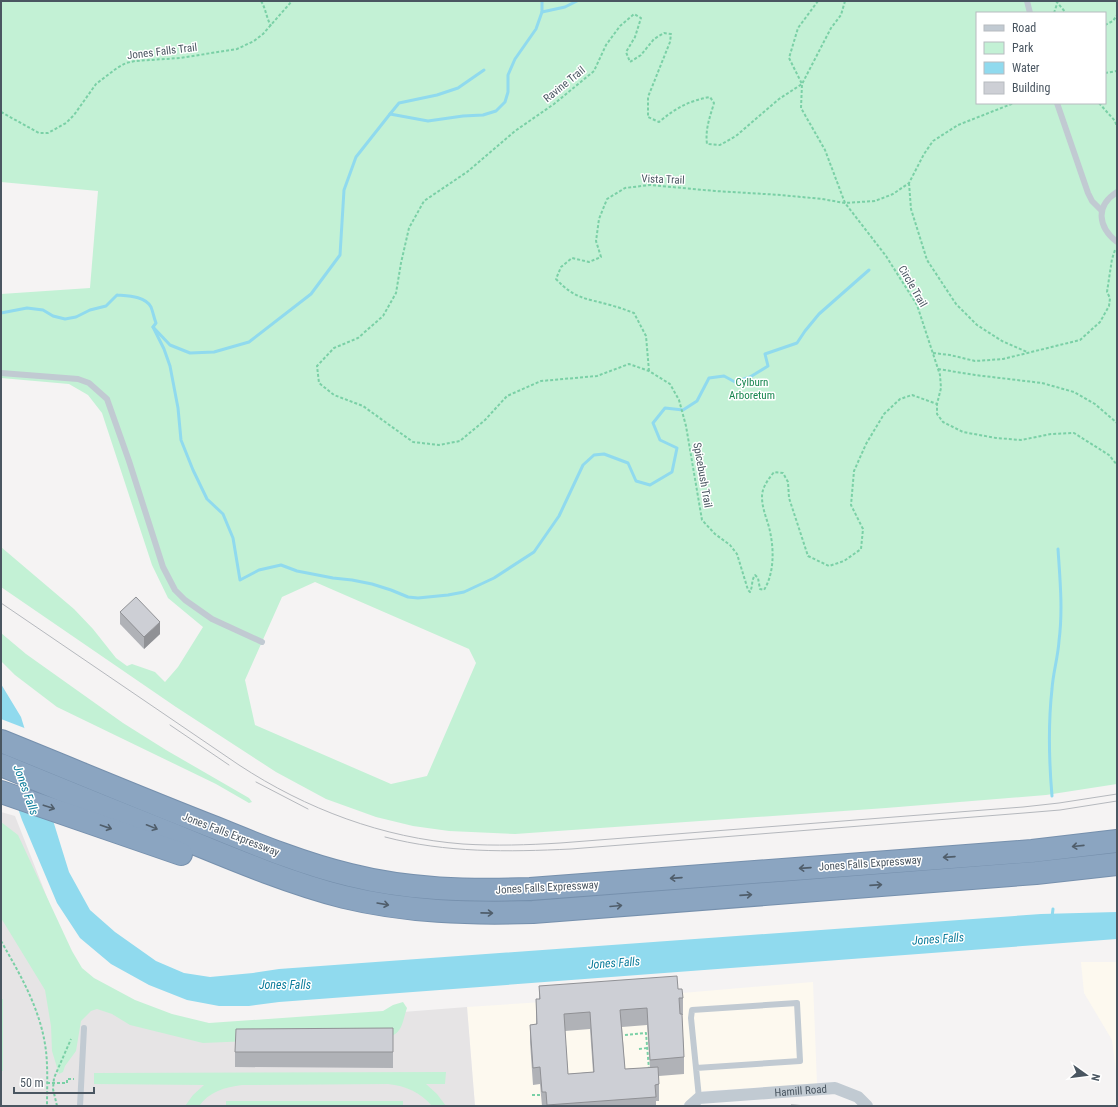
<svg xmlns="http://www.w3.org/2000/svg" width="1118" height="1107" font-family="'Roboto Condensed',sans-serif">
<style>
.commercial{fill:#fdf9ef}
.education{fill:#e6e4e5}
.green{fill:#c3f1d5;fill-rule:evenodd}
.water{fill:#90daee}
.pier{fill:#f5f3f3}
.lines{fill:none;stroke-linecap:round;stroke-linejoin:round}
.stream{stroke:#90daee;stroke-width:3}
.motorway-casing{stroke:#7690ad;stroke-width:24}
.path{stroke:#7ad0a6;stroke-width:2;stroke-dasharray:3 2;stroke-linecap:butt}
.service{stroke:#c1cad2;stroke-width:6}
.minor{stroke:#c1cad2;stroke-width:12}
.motorway{stroke:#8ba5c1;stroke-width:22}
.tram{stroke:#b5b8bd;stroke-width:1}
.wall{fill:#b0b2b7;fill-rule:evenodd}
.shaded-wall{fill:#909195}
.building{fill:#cdcfd5;stroke:#909195;fill-rule:evenodd}
.oneway{stroke:#505e6b}
.labels{text-anchor:middle;stroke-width:3;stroke-linejoin:round;paint-order:stroke}
.street-label{font-size:11px;fill:#4a5661;stroke:#fff}
.park-label{font-size:11px;fill:#17864f;stroke:#fff}
.water-label{font-size:12px;font-style:italic;fill:#0c7c9b;stroke:#fff}
</style>
<rect width="100%" height="100%" fill="#f5f3f3"/>
<g class="commercial">
<path d="M1081,962H1117V1079L1112,1040L1084,993Z"/>
<path d="M813,982L817,1084L703,1091L681,1106H475L467,1007L682,993Z"/>
</g>
<path class="education" d="M1,812L15,816L81,984L209,1027L467,1007L475,1106H1Z"/>
<g class="green">
<path d="M1,1H1117V784L1046,795L886,808L515,834L449,831L413,826L376,817L326,799L276,772L176,707L1,587V547L74,609L93,629L116,658L127,666L132,664L155,672L165,682L178,667L203,627L168,598L152,565L102,413L88,395L69,384L1,378V294L90,288L98,191L1,182ZM977,13H1105V103H977ZM315,582L469,649L476,663L427,776L391,784L255,725L245,680L282,597Z"/>
<path d="M1,633L26,654L123,723L166,750L249,798L252,802L249,803L216,784L57,707L15,675L1,661Z"/>
<path d="M1,822L18,835L72,951L82,968L94,978L135,1000L172,1014L209,1023L383,1011L393,1005L403,1002L407,1008C401,1026 403,1034 383,1039L274,1040L203,1043L130,1025L112,1014L97,1009L91,1011L81,1021L76,1051L65,1066L63,1072L59,1074L52,1051L51,1026L45,990L1,918Z"/>
<rect x="1" y="999" width="2" height="72"/>
<path d="M446,1072L445,1084H426L437,1094L446,1106H432C420,1092 406,1086 388,1084L242,1085C225,1087 209,1092 199,1106H185L193,1095L204,1085L94,1084V1073Z"/>
<rect x="226" y="1101" width="177" height="5"/>
</g>
<path class="water" d="M1,684L21,717L69,872L90,910L115,932L156,961L184,973L210,977L253,973L279,969L1041,914L1117,912V939L279,1002L249,1006H219L187,1000L149,985L111,964L80,938L57,903L22,820L1,759Z"/>
<path class="pier" d="M1,719L27,729L48,799L7,782L1,766Z"/>
<g class="lines">
<g class="stream">
<path d="M542,12L565,7L577,1"/>
<path d="M390,114L399,103L437,95L458,88L484,70"/>
<path d="M1,313L27,308L43,310L53,316L65,319L76,317L90,310L106,306L117,295C128,296 145,296 151,307C153,312 154,318 156,323L153,327L170,345L190,353L214,352L249,342L311,294L340,255L344,190L356,157L390,114L428,121L463,116L483,115L496,111L505,102L508,92V75L515,59L536,29L542,12V1"/>
<path d="M153,327L164,349L170,366L178,408L181,440L193,470L207,499L223,514L233,538L240,580L259,570L281,565L297,571L333,578L352,580L372,584L391,590L408,597L418,598L448,595L464,592L494,578L534,552L559,516L583,465L594,455L604,454L628,463L636,481L650,485L672,472L677,448L660,440L653,423L665,408L683,410L697,401L709,378L724,376L735,382L750,377L768,366L765,354L797,343L805,331L819,314L869,270"/>
<path d="M1052,796C1049,761 1048,725 1052,689C1053,673 1058,657 1059,641C1063,610 1060,579 1058,549"/>
<path d="M1052,917L1053,909"/>
</g>
<defs>
<g id="motorway">
<path d="M1,741C73,770 144,800 216,828C260,846 304,864 350,875C409,890 469,891 530,889L1032,851L1117,841"/>
<path d="M1,765C59,789 116,812 174,835C230,858 286,882 344,897C406,912 469,914 533,912L1036,873L1117,864"/>
<path d="M1,792L181,854"/>
</g>
</defs>
<use href="#motorway" class="motorway-casing"/>
<g class="path">
<path d="M261,1C266,9 266,17 271,26"/>
<path d="M818,1L798,28L789,58L802,84L801,108L825,150L845,203L886,256L917,305L940,375L941,388L937,404V414L943,422L963,432L996,438L1021,440L1051,434L1074,433L1109,455L1117,465"/>
<path d="M845,1L841,15L831,28L802,84L779,99L736,136L720,145L707,144C705,129 710,117 714,103L710,97C688,101 676,108 659,122L648,117V97L670,42L671,34L664,33L654,39L641,55L630,62L626,52L635,37L641,18L634,14L620,26L606,45L594,71L554,104L515,131L467,172L424,201L409,228L401,263L396,293L383,316L358,338L334,348L317,366L319,383L334,395L363,406L413,442L439,445L460,441L485,420L507,396L541,381L597,376L629,364L649,371L670,384L679,400L686,426L702,520L715,534L730,545L737,554L748,590L750,592C753,586 751,581 755,575L758,578L760,589L764,590C775,572 774,547 769,527C766,517 762,507 762,497C762,487 768,480 774,472L783,473L788,482L789,498L808,556L829,566L844,561L861,549L863,529L851,505L854,471L866,444L884,414L900,399L912,395L937,404"/>
<path d="M1056,1L1066,13"/>
<path d="M1054,13L1057,4"/>
<path d="M1105,25L1113,21L1117,15"/>
<path d="M1105,73L1117,71"/>
<path d="M1099,103L1115,121L1117,127"/>
<path d="M1,112L39,133H48L66,123L74,115L96,84L117,68L126,63L135,61L180,58L237,49L254,41L263,34L292,1"/>
<path d="M909,183L911,209L927,260L956,304L977,325L1002,341L1027,352"/>
<path d="M933,353L950,355L975,361L1003,359L1080,340L1100,322L1109,306L1110,298L1107,292L1112,259L1115,250"/>
<path d="M938,369L975,375L1042,383L1074,392L1095,404L1117,423"/>
<path d="M649,371L646,336L634,313C626,310 618,307 610,305C585,298 575,299 556,279L561,267L572,258L589,262L601,257L596,241L599,219L607,199L625,188L650,185L715,191L781,195L822,199L845,203L875,201L893,194L909,183L924,154L933,141L958,125L1014,103"/>
<path d="M1,941C21,976 41,1010 46,1051C48,1069 47,1088 47,1106"/>
<path d="M625,1035L646,1033L649,1069"/>
<path d="M639,1049L647,1048"/>
<path d="M47,1083H67V1079H74"/>
<path d="M532,1095H543"/>
<path d="M57,1106L53,1089L54,1078L71,1039"/>
</g>
<g class="service">
<path d="M1027,1L1030,13"/>
<path d="M1057,103L1088,193L1092,201L1101,210"/>
<path d="M1117,192C1095,206 1098,227 1117,242"/>
<path d="M1,373L78,379L89,383L107,399L129,461L163,567L175,590L185,600L212,619L262,642"/>
<path d="M696,1068L800,1061L797,1003L692,1010L691,1018L699,1098"/>
<path d="M80,1106L84,1028"/>
</g>
<path class="minor" id="s1" d="M690,1106L699,1098L835,1088L858,1097L867,1106"/>
<use href="#motorway" class="motorway"/>
<g class="tram">
<path d="M1,603L239,765C306,809 383,838 463,844C495,846 528,845 560,843L1023,807L1059,803L1117,794"/>
<path d="M170,725L229,765"/>
<path d="M256,782L308,809"/>
<path d="M385,837C446,853 508,852 571,849L1024,813L1060,810L1117,801"/>
</g>
</g>
<g class="wall">
<path d="M120,612L160,634L144,649L120,624Z"/>
<path d="M539,986L678,989L683,998V1015H682L684,1057V1074L659,1076V1101H656V1106H542L540,1084L533,1085L530,1042V1025L536,1024V999H539ZM647,1025L650,1068L625,1069L622,1027ZM590,1029L593,1072L568,1074L565,1031Z"/>
<path d="M393,1028V1068L235,1067V1052Z"/>
</g>
<path class="shaded-wall" d="M160,622V634L144,649V637Z"/>
<g class="building">
<path d="M136,597L160,622L144,637L120,612Z"/>
<path d="M677,976L678,989H682L683,998H679L680,1014H682L684,1057L650,1060L647,1008L620,1010L625,1069L658,1067L659,1084L655,1085L656,1097L547,1105L546,1092H542L540,1067L533,1068L530,1025L537,1024L536,999H540L539,986ZM590,1012L594,1072L568,1074L564,1014Z"/>
<path d="M393,1028V1052H235L236,1029Z"/>
<path d="M791,1105L810,1106H791Z"/>
</g>
<defs><path id="oneway-shaft" d="M-6 0H5M1.5-3L5.5 0L1.5 3" fill="none" stroke-width="1.6" stroke-linecap="round" stroke-linejoin="round"/></defs>
<g class="oneway">
<use href="#oneway-shaft" transform="translate(49 807) rotate(18)"/>
<use href="#oneway-shaft" transform="translate(106 827) rotate(19)"/>
<use href="#oneway-shaft" transform="translate(152 827) rotate(22)"/>
<use href="#oneway-shaft" transform="translate(1078 846) rotate(174)"/>
<use href="#oneway-shaft" transform="translate(949 857) rotate(176)"/>
<use href="#oneway-shaft" transform="translate(805 868) rotate(176)"/>
<use href="#oneway-shaft" transform="translate(676 878) rotate(176)"/>
<use href="#oneway-shaft" transform="translate(876 885) rotate(-4)"/>
<use href="#oneway-shaft" transform="translate(746 895) rotate(-4)"/>
<use href="#oneway-shaft" transform="translate(383 904) rotate(10)"/>
<use href="#oneway-shaft" transform="translate(616 906) rotate(-5)"/>
<use href="#oneway-shaft" transform="translate(487 913) rotate(1)"/>
</g>
<g class="labels">
<g class="street-label">
<text transform="translate(162 51) rotate(-7)" y="4">Jones Falls Trail</text>
<text transform="translate(564 84) rotate(-39)" y="4">Ravine Trail</text>
<text transform="translate(663 179) rotate(2)" y="4">Vista Trail</text>
<text transform="translate(913 286) rotate(60)" y="4">Circle Trail</text>
<text transform="translate(703 475) rotate(80)" y="4">Spicebush Trail</text>
<text transform="translate(231 834) rotate(21)" y="4">Jones Falls Expressway</text>
<text transform="translate(870 863) rotate(-4)" y="4">Jones Falls Expressway</text>
<text transform="translate(547 887) rotate(-3)" y="4">Jones Falls Expressway</text>
<text dy="4" stroke="none"><textPath href="#s1" startOffset="114">Hamill Road</textPath></text>
</g>
<g class="park-label">
<text x="752" y="386">Cylburn<tspan x="752" dy="13">Arboretum</tspan></text>
</g>
<g class="water-label">
<text transform="translate(26 790) rotate(70)" y="4">Jones Falls</text>
<text transform="translate(938 939) rotate(-4)" y="4">Jones Falls</text>
<text transform="translate(614 963) rotate(-4)" y="4">Jones Falls</text>
<text x="285" y="989">Jones Falls</text>
</g>
</g>
<rect width="1118" height="1107" fill="none" stroke="#4a5661" stroke-width="4"/>
<rect x="976" y="12" width="130" height="92" fill="#ffffff" stroke="#b7bbc0"/>
<rect x="984" y="25" width="20" height="6" fill="#c1cad2" stroke="#b7bbc0"/>
<text x="1012" y="32" font-size="12" fill="#4a5661">Road</text>
<rect x="984" y="42" width="20" height="12" fill="#c3f1d5" stroke="#b7bbc0"/>
<text x="1012" y="52" font-size="12" fill="#4a5661">Park</text>
<rect x="984" y="62" width="20" height="12" fill="#90daee" stroke="#b7bbc0"/>
<text x="1012" y="72" font-size="12" fill="#4a5661">Water</text>
<rect x="984" y="82" width="20" height="12" fill="#cdcfd5" stroke="#b7bbc0"/>
<text x="1012" y="92" font-size="12" fill="#4a5661">Building</text>
<g transform="translate(1086 1075) rotate(104)" stroke="#ffffff" stroke-width="3" paint-order="stroke">
<path d="M0-3L7 15L0 10L-7 15Z" fill="#4a5661"/>
<text y="-6" font-size="11" font-weight="bold" text-anchor="middle" fill="#4a5661">N</text>
</g>
<path d="M14 1087v6h80v-6" fill="none" stroke="#4a5661" stroke-width="2"/>
<text x="20" y="1087" font-size="12" fill="#4a5661" stroke="#ffffff" stroke-width="3" paint-order="stroke">50 m</text>
</svg>
